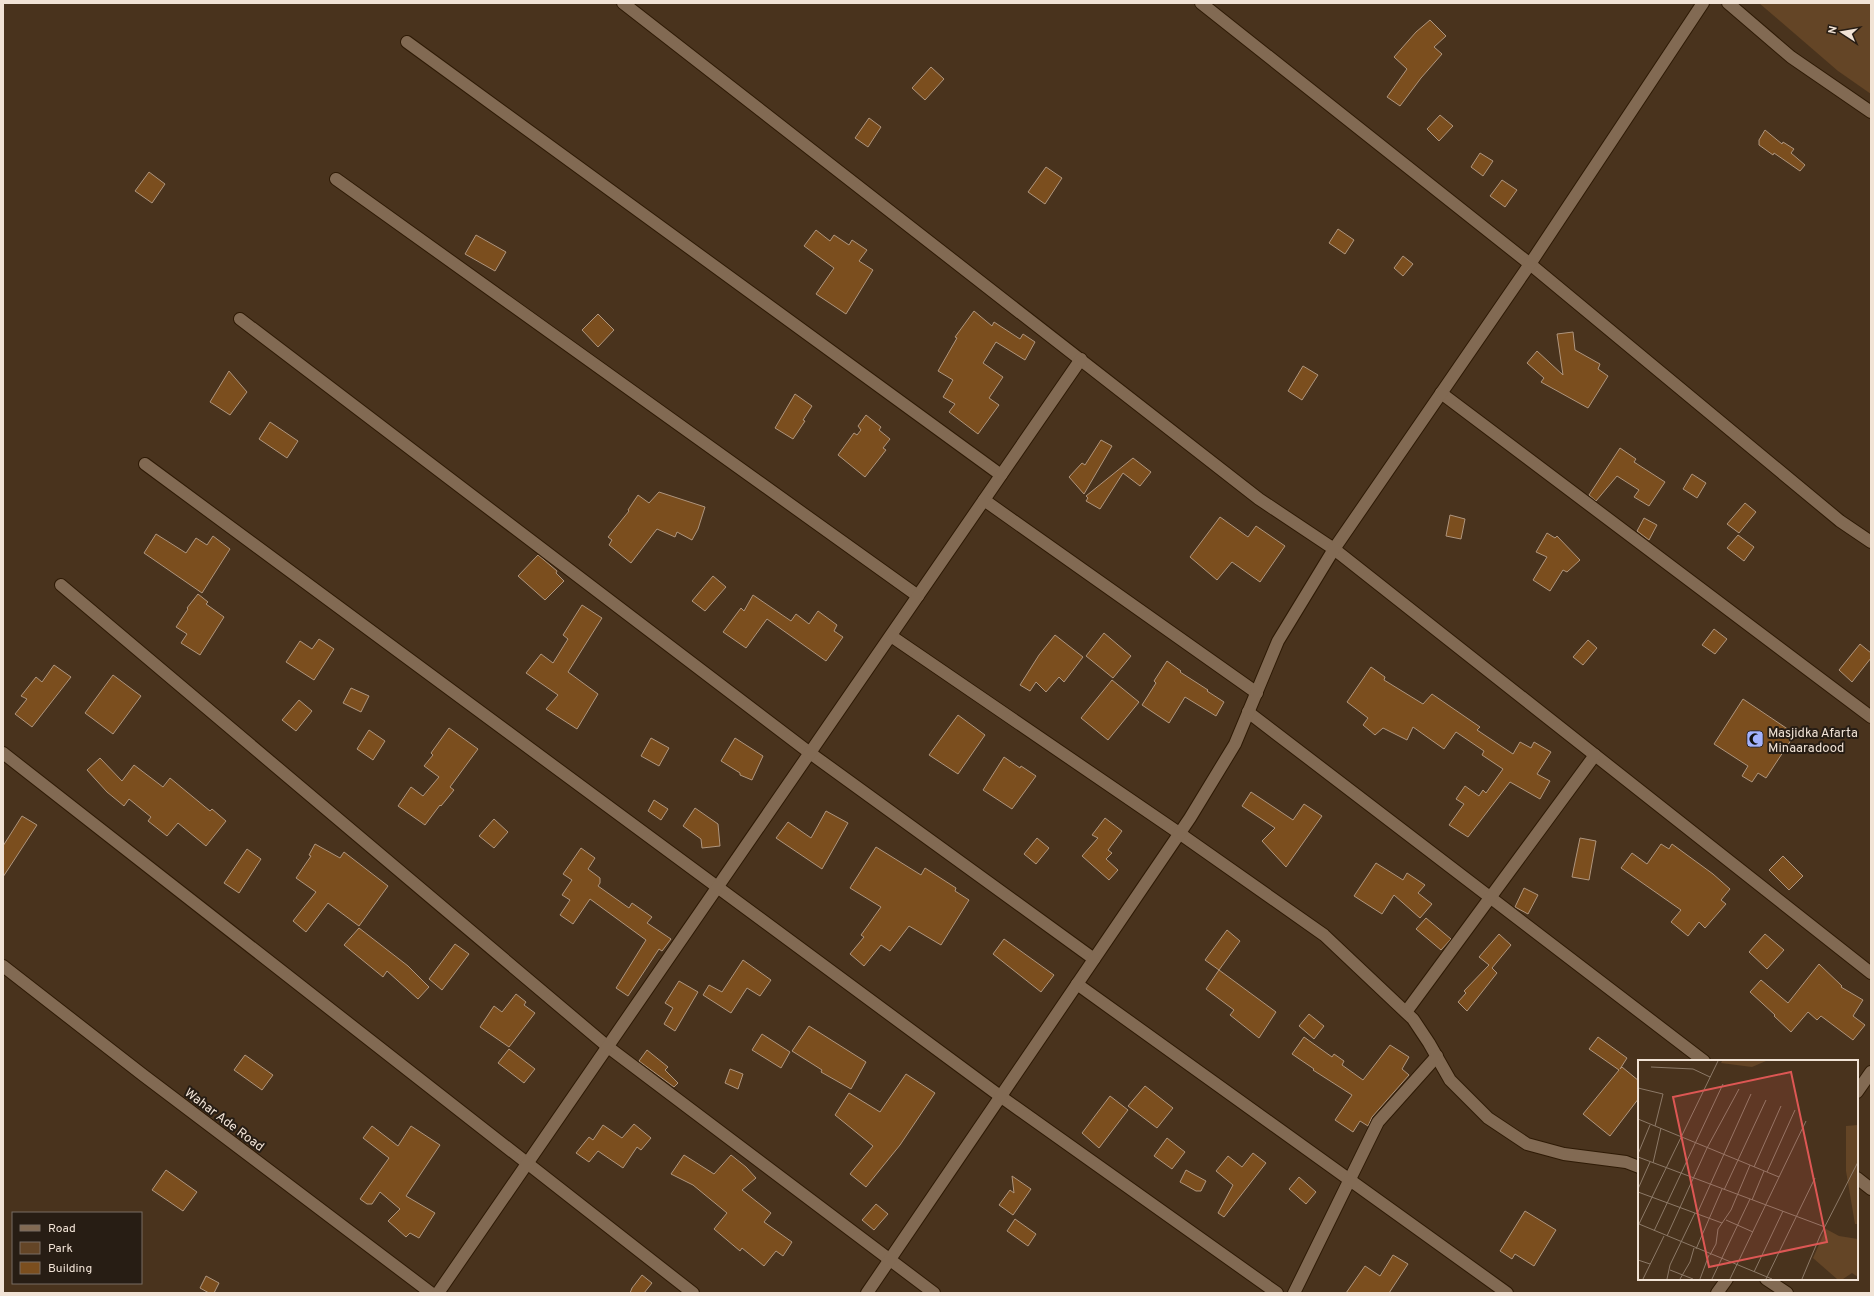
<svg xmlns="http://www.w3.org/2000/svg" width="1874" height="1296" font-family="Overpass,sans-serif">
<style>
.green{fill:#644526}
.building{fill:#7b4e1e;stroke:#af957d}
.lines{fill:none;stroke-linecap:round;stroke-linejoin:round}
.minor-casing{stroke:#2e1a05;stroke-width:14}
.minor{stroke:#826a53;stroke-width:12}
.labels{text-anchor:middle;stroke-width:4;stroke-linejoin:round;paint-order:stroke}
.poi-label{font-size:13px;fill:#f1e3d6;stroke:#271d14;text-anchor:start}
.street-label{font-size:13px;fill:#f1e3d6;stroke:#271d14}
.inset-road{fill:none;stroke:#8c7967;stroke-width:1}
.view{fill:#dd5754;fill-opacity:0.15;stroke:#dd5754;stroke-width:2}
.inset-edge{fill:none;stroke:#f1e3d6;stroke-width:2}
</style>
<rect width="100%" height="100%" fill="#49331d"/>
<path class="green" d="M1759,3H1871V94L1838,71Z"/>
<g class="building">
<path d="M1430,20L1446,36L1434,47L1442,54L1421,78L1400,106L1387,97L1407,69L1394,57L1416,32Z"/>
<path d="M931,67L944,79L925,100L912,88Z"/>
<path d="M1440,115L1453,126L1439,141L1427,129Z"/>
<path d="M869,118L881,127L868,147L855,138Z"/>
<path d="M1765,130L1782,144L1783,142L1794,149L1791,153L1805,165L1800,171L1774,153L1773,155L1759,145V140Z"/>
<path d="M1480,153L1493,161L1483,176L1471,167Z"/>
<path d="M1046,167L1062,178L1045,204L1028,192Z"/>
<path d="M149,172L165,184L152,203L135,191Z"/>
<path d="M1502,180L1517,190L1505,207L1490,196Z"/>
<path d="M1338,229L1354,240L1345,254L1329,243Z"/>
<path d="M816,230L830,241L834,235L849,245L852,240L867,250L859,261L873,270L846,314L816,294L834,268L804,246Z"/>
<path d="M476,235L506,252L495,271L465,254Z"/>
<path d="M1403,256L1413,264L1403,276L1394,268Z"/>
<path d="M974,311L992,326L994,322L1020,339L1023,334L1035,342L1025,360L996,342L983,363L1003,377L989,398L999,405L978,434L949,412L955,404L943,397L953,380L938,371L957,338L955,337Z"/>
<path d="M598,314L614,330L598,347L582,330Z"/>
<path d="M1573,332L1575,350L1600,364L1598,369L1608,376L1588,408L1541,382L1544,378L1527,363L1537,351L1563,375L1557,334Z"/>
<path d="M1303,366L1318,375L1302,400L1288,391Z"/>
<path d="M229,371L247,392L230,415L210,402Z"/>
<path d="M795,394L812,406L803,420L805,421L793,439L775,428Z"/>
<path d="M866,415L881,427L879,430L890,439L883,448L886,450L865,477L838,455L854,433L857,435L861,430L858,426Z"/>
<path d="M270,422L298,441L287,458L259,439Z"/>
<path d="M1101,440L1112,446L1084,494L1069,477L1082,463L1085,465Z"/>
<path d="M1620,448L1636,459L1634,462L1665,482L1649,506L1634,497L1639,490L1617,476L1596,501L1589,495Z"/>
<path d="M1133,458L1151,472L1140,486L1123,473L1100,509L1086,501L1088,498L1086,496Z"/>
<path d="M1692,474L1706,483L1697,498L1683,489Z"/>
<path d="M659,492L705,507L698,529L692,540L677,532L675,537L657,529L631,563L609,545L612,540L608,537L629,511L628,510L638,495L649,503Z"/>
<path d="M1745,503L1756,512L1739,533L1727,524Z"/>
<path d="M1450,515L1465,519L1461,539L1446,536Z"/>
<path d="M1220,517L1248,537L1256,526L1285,546L1260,582L1232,562L1217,580L1190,557Z"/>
<path d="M1644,518L1657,525L1649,540L1637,531Z"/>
<path d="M1547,533L1555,538L1557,536L1580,560L1567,572L1563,570L1550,591L1533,580L1547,557L1536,552Z"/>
<path d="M156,534L186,553L196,538L207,545L213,536L230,549L202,593L144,553Z"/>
<path d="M1738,535L1754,547L1744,561L1727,548Z"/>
<path d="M538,555L557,571L556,573L564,581L545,600L518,576Z"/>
<path d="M713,576L726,587L705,611L692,601Z"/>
<path d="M198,594L208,602L206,604L224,617L200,655L181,643L187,634L176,627L188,609L187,608Z"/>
<path d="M753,595L791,621L796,614L809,624L818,611L837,625L834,631L843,637L826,661L767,619L746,648L723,632L741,608L744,611Z"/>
<path d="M582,605L602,618L568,672L598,694L577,729L546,709L558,695L526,673L541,654L553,663L568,639L563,635Z"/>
<path d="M1714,629L1727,639L1715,654L1702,645Z"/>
<path d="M1104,633L1131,656L1113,678L1086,656Z"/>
<path d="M1055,635L1083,657L1064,682L1059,677L1046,692L1036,682L1030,691L1020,685L1039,655Z"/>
<path d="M319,639L334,649L314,680L286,662L300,641L312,649Z"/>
<path d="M1588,640L1597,648L1583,665L1573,657Z"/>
<path d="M1860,644L1871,653V658L1852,682L1839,670Z"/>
<path d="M1167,661L1181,671L1180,672L1208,690L1207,691L1224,702L1216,716L1185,697L1169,723L1142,705L1156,683L1154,681Z"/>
<path d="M54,665L71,677L32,727L15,714L27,699L21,696L36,677L42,682Z"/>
<path d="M1371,667L1385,677L1384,680L1423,704L1432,694L1480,727L1477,730L1513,754L1520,742L1531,748L1534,742L1551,752L1537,774L1550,781L1540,799L1510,782L1468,837L1449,825L1464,804L1456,799L1465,786L1479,796L1483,790L1486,793L1503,769L1482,755L1484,751L1456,732L1444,749L1413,727L1407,740L1383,728L1375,735L1363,725L1368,718L1347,702Z"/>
<path d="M113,675L141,696L113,734L85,713Z"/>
<path d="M1112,680L1139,702L1108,740L1081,718Z"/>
<path d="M351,688L369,696L361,712L343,703Z"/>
<path d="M1743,699L1795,734L1766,778L1758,773L1752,782L1742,776L1748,766L1714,744Z"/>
<path d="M299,700L312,711L296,731L282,720Z"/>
<path d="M958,715L985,735L958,774L929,755Z"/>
<path d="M449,728L478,749L450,787L454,790L441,806L440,805L425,825L398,806L411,787L423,796L439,777L424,766L433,755L431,753Z"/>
<path d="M369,730L385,741L373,760L357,749Z"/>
<path d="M651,738L669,748L659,766L641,756Z"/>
<path d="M735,738L763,756L752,780L740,775V773L721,761Z"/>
<path d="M1004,757L1020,768L1021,766L1036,776L1012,809L983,790Z"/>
<path d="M100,758L122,781L134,765L163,787L170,778L210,811L212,809L226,821L206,846L178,823L167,836L148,821L151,817L129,799L124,806L107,792L87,770Z"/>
<path d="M1251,792L1293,820L1304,804L1322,816L1286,867L1262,841L1275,828L1242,806Z"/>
<path d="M654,800L668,809L661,820L648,811Z"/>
<path d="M695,808L718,824L720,846L702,848L701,839L683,826Z"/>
<path d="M826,811L848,823L822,869L776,838L788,822L811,838Z"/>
<path d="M22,816L37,825L3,877V846Z"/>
<path d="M1105,818L1122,831L1108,850L1112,853L1106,859L1118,870L1109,880L1082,856L1098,838L1092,835Z"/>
<path d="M494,819L508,832L494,848L479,836Z"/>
<path d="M1037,838L1049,848L1036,864L1024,854Z"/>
<path d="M1580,838L1596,841L1589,880L1572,877Z"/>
<path d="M315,844L340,858L344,852L388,886L359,926L328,903L306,932L293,921L316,892L296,878L311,856L309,855Z"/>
<path d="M1661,844L1669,849L1672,844L1713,874L1730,889L1721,900L1726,904L1705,928L1699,922L1688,936L1671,922L1681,910L1621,868L1632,853L1647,864Z"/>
<path d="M876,847L921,875L925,868L956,888L955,891L969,900L941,945L909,926L890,951L881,945L864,966L850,954L864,937L861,935L881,907L850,888Z"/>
<path d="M581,848L595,858L588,869L600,878V883L598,886L629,908L632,903L652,917L647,923L671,939L662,951L659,949L628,996L616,988L646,940L590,899L573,924L560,915L570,900L562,895L572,880L563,874Z"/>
<path d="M247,849L261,859L239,893L224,883Z"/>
<path d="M1783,856L1803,876L1789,890L1769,870Z"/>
<path d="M1376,863L1403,880L1407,873L1425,885L1418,893L1432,904L1420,918L1394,895L1382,914L1354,896Z"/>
<path d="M1524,888L1538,895L1528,914L1515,907Z"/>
<path d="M1426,918L1451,939L1441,950L1416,929Z"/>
<path d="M359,928L408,966L429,987L418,999L387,971L383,977L344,945Z"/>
<path d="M1227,930L1240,941L1219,970L1205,960Z"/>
<path d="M1499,934L1511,945L1492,968L1497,973L1467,1011L1458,1002L1466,993L1464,991L1489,965L1479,957Z"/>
<path d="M1765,934L1784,950L1767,969L1749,952Z"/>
<path d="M1004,939L1054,975L1041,992L993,954Z"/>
<path d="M455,944L469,954L442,990L429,979Z"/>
<path d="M743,960L771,980L760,996L747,988L731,1013L703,995L709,985L722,992Z"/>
<path d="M1819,964L1842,986L1841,987L1863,1000L1853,1016L1865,1025L1853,1040L1821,1016L1817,1020L1808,1012L1791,1032L1774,1016L1775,1015L1750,992L1761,980L1788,1003Z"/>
<path d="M1219,970L1276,1012L1259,1038L1230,1015L1234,1010L1206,989Z"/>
<path d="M679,981L698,992L675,1031L664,1024L673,1008L665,1003Z"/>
<path d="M516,994L526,1002L524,1005L535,1013L509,1047L480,1027L494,1006L502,1012Z"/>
<path d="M1309,1014L1324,1026L1314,1039L1299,1026Z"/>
<path d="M809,1026L866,1062L851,1089L821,1072L822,1070L792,1051Z"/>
<path d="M762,1034L790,1052L781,1068L752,1050Z"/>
<path d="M1304,1037L1332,1057L1334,1054L1344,1061L1342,1065L1363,1080L1390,1045L1409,1057L1402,1069L1409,1075L1372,1117L1368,1126L1360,1121L1353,1132L1335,1120L1352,1095L1313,1070L1314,1069L1292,1054Z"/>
<path d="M1598,1037L1627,1058L1620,1069L1622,1067L1639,1081V1098L1610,1136L1583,1114L1619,1070L1589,1049Z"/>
<path d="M509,1049L535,1069L524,1083L498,1063Z"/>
<path d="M647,1050L668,1067L665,1070L678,1083L674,1087L639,1061Z"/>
<path d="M245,1055L273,1075L262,1090L234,1070Z"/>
<path d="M730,1069L743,1074L738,1089L725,1083Z"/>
<path d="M906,1074L935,1093L900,1145L866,1187L850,1174L873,1146L835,1115L849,1093L880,1112Z"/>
<path d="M1145,1086L1173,1108L1157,1128L1128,1106Z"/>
<path d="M1110,1096L1128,1110L1099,1148L1082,1133Z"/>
<path d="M634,1124L651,1138L641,1150L637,1147L623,1168L598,1151L589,1162L576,1153L589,1137L593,1140L603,1125L622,1138Z"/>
<path d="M372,1126L398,1146L411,1126L440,1145L406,1196L435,1213L419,1238L410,1233L406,1237L388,1221L400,1209L380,1192L372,1204H367L360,1199L389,1158L363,1138Z"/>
<path d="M1167,1138L1185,1152L1172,1169L1154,1156Z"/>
<path d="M1253,1153L1266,1163L1224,1217L1218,1213L1233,1185L1216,1171L1228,1156L1242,1167Z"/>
<path d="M684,1155L714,1174L731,1155L746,1167L756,1178L742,1190L771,1213L764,1222L792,1242L783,1256L776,1251L764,1266L742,1248L740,1251L714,1229L727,1213L693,1185L671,1174Z"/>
<path d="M166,1170L197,1192L183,1211L152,1190Z"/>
<path d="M1186,1170L1206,1181L1201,1191H1196L1180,1182Z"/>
<path d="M1012,1176L1031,1189L1013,1215L999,1205L1010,1190L1014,1193Z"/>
<path d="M1299,1177L1316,1192L1306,1204L1289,1189Z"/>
<path d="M876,1204L888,1214L874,1230L862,1220Z"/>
<path d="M1525,1211L1556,1230L1534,1266L1515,1254L1512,1259L1500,1251Z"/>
<path d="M1015,1219L1036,1234L1028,1246L1007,1231Z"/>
<path d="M1393,1255L1408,1264L1389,1293H1346L1365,1266L1380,1276Z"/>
<path d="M642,1275L652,1283L644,1293H630L632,1288Z"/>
<path d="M206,1276L219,1283L214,1293H209L200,1288Z"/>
</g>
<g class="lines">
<defs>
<g id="minor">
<path d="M623,3L1259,499L1334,549L1871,973"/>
<path d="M1201,3L1530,264L1840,521L1871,542"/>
<path d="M1728,3L1791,57L1871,112"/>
<path d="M407,42L1001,475"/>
<path d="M336,179L918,596"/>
<path d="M240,319L810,753L1094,959"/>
<path d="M1441,393L1871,717"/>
<path d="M145,464L1000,1096L1277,1293"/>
<path d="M984,500L1257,693"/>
<path d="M61,585L608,1047L934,1293"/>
<path d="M891,636L1179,833L1324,935L1413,1019L1429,1043L1450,1080L1488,1118L1527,1144L1564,1154L1626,1162L1639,1167"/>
<path d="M1248,712L1704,1061"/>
<path d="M3,753L693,1293"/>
<path d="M3,966L143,1075L431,1293"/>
<path d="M1077,984L1507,1293"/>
<path d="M1406,1012L1595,755"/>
<path d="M1857,1092L1871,1072"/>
<path d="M1857,1178L1871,1189"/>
<path d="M1766,1279L1787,1293"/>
<path d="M438,1293L1081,359"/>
<path d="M867,1293L1190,818L1235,744L1278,641L1334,549L1530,264L1703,3"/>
<path d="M1294,1293L1378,1122L1437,1056"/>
<path d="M1717,1293L1727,1279"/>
</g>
</defs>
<use href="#minor" class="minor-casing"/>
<use href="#minor" class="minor"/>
</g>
<defs>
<symbol id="mosque-square" viewBox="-11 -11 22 22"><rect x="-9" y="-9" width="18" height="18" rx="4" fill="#a2b2fd" stroke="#271d14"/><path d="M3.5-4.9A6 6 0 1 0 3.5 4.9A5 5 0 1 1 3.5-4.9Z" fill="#111"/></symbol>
</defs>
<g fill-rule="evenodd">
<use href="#mosque-square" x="1745" y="729" width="20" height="20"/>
</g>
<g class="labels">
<g class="poi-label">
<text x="1768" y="737">Masjidka Afarta<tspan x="1768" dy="15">Minaaradood</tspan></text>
</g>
<g class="street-label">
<text transform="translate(225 1119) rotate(37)" y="5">Wahar Ade Road</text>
</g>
</g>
<g transform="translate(1638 1060)">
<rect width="220" height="220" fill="#49331d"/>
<path d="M84,1H128L114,7L83,3ZM220,65V164H217L208,111V66ZM188,169L201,176L220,179V217L214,213L205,219H199L175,198Z" fill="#644526"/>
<path class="inset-road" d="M13,7L55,9L72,17M0,28L25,34L17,66M0,59L141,117M0,94L12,65M0,97L187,167M15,103L23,68M116,107L143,46M129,112L157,50M0,129L12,102M86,130L128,40M0,132L84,163M114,140L126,111M59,154L113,34M88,160L115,172M1,164L134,219M0,166L80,1M16,171L85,24M29,176L69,88L101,29M58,189L84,129M72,195L78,184L80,169L93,150L112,105M0,200L12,204M32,210L55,219M116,212L145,151M5,219L26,176M29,219L32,205L57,153M42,219L52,202L56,188M62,219L71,195M74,219L112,139M92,219L168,61M128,219L177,118M164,219L182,176L220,102"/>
<path class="view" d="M153,12L189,182L71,207L35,37Z"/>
<rect width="220" height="220" class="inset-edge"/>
</g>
<rect width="1874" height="1296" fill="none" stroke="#f1e3d6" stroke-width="8"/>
<rect x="12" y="1212" width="130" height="72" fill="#271d14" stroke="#786c62"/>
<rect x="20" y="1225" width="20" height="6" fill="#826a53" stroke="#786c62"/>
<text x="48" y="1232" font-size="12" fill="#f1e3d6">Road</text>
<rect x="20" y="1242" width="20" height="12" fill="#644526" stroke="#786c62"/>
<text x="48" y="1252" font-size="12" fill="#f1e3d6">Park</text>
<rect x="20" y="1262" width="20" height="12" fill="#7b4e1e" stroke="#786c62"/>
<text x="48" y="1272" font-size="12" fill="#f1e3d6">Building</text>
<g transform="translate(1842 32) rotate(282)" stroke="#271d14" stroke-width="3" paint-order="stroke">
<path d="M0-3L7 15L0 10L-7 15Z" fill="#f1e3d6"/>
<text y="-6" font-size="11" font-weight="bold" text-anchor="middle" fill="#f1e3d6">N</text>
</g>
</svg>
